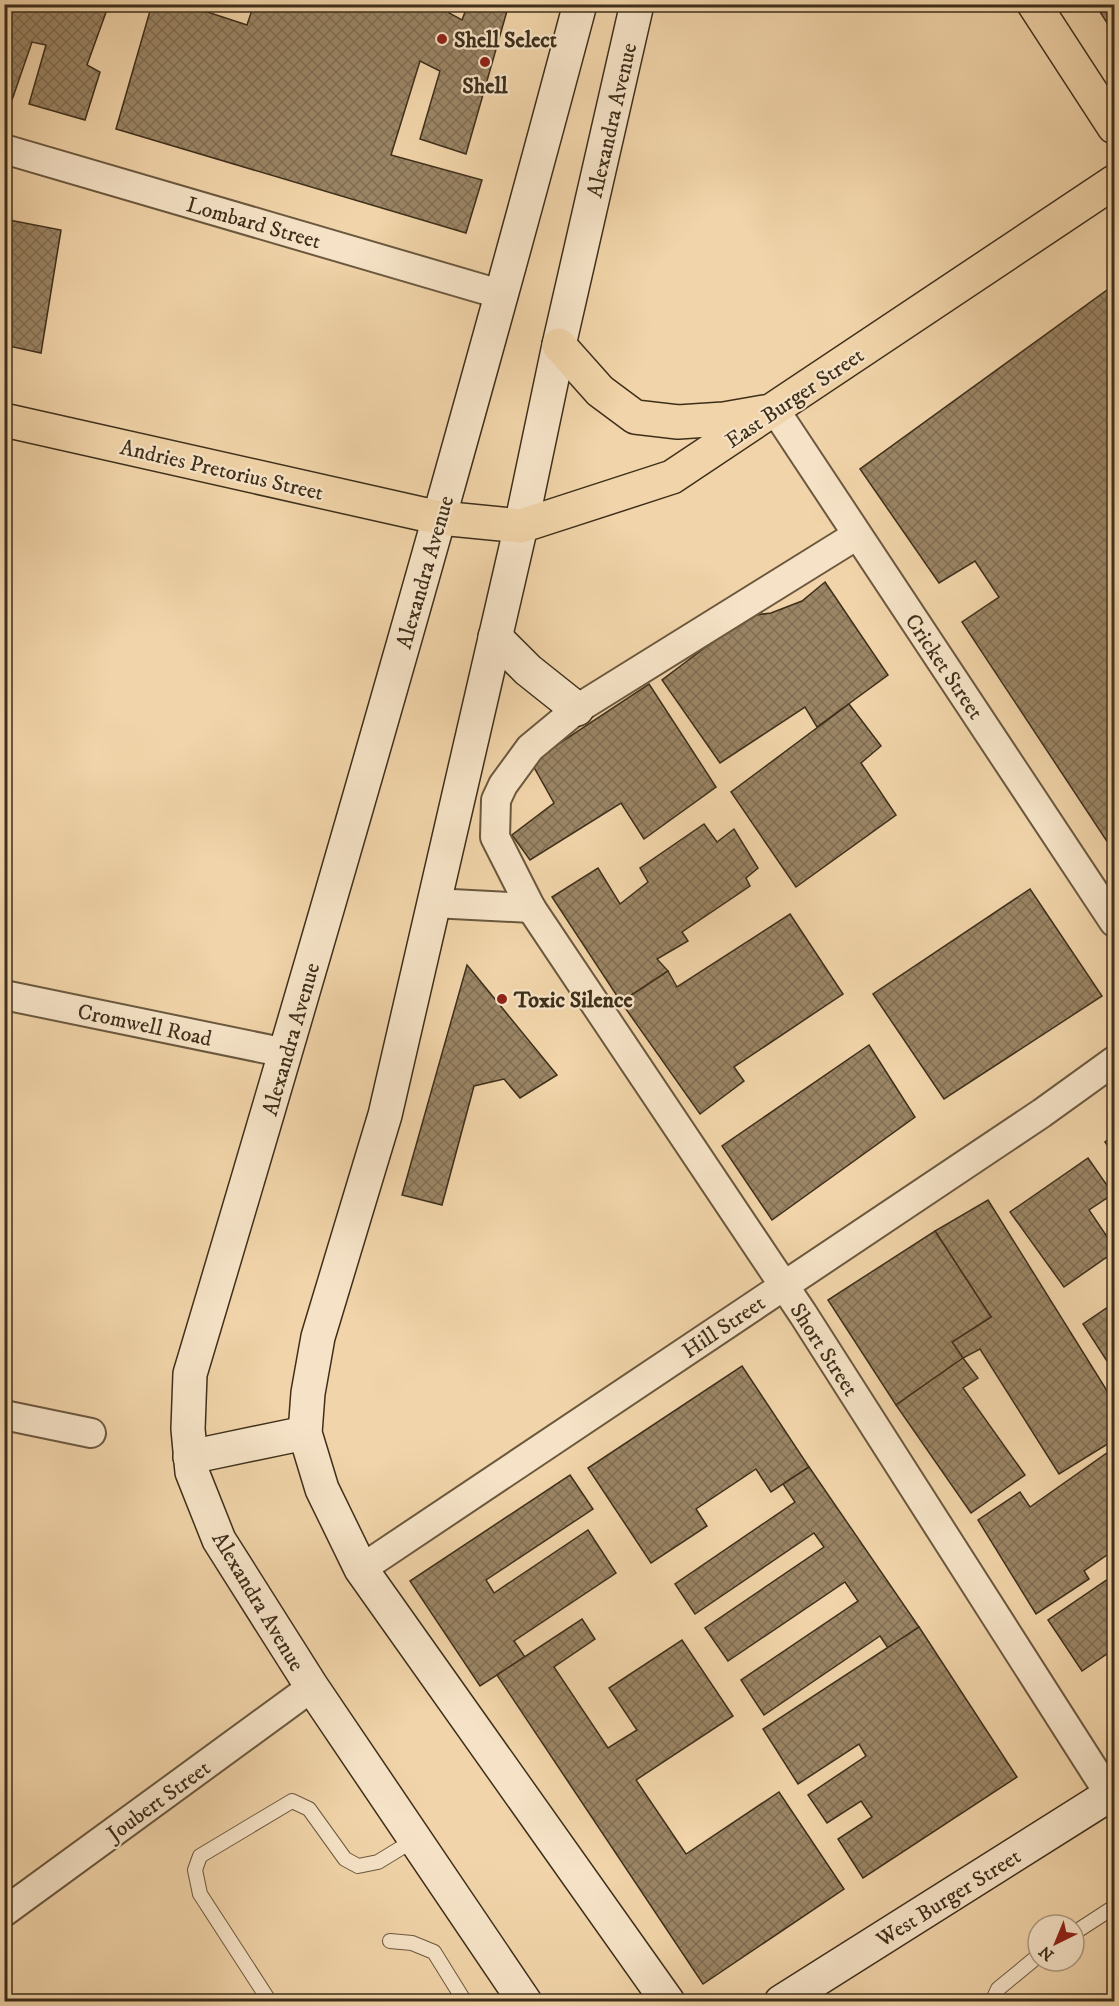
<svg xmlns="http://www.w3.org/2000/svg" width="1119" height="2006" font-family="'IM FELL DW Pica',serif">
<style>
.building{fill:url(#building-cross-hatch);stroke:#3e2f1b;stroke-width:1.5}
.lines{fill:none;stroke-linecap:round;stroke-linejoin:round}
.lane-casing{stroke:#6b583e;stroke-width:16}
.street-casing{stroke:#6b583e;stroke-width:32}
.secondary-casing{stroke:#3e2f1b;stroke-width:36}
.primary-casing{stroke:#3e2f1b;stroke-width:36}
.highway-casing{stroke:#3e2f1b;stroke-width:36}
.lane{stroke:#f6e3c7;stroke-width:14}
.street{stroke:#f6e3c7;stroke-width:28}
.secondary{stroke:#f6e3c7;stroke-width:33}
.primary{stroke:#f1d4a9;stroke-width:33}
.highway{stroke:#f1d4a9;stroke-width:33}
.poi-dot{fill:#8f2418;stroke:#f6e3c7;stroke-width:2}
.labels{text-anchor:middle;stroke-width:4.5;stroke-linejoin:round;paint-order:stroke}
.poi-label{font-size:22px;font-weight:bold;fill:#3e2f1b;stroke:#f6e3c7;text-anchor:start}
.street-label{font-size:22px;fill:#3e2f1b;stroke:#f6e3c7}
</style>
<defs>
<pattern id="building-cross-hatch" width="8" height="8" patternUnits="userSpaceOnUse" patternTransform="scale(1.5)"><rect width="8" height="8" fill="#9b8565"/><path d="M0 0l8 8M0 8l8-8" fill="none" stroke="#806d52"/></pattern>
</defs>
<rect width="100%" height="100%" fill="#f1d4a9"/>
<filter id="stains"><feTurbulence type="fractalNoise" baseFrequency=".00333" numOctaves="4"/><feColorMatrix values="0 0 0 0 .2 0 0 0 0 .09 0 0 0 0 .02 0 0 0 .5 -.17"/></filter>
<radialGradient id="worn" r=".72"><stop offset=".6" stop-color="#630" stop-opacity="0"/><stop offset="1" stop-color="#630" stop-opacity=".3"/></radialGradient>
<g class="building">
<path d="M4,4H109L87,65L100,72L85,120L29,104L46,45L32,42L12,100L4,97Z"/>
<path d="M152,4H183L247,25L253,7L245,4H452L449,13L462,20L468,4H509L466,154L420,139L440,71L420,61L391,155L482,180L466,233L116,129Z"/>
<path d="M1095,4H1114V34Z"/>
<path d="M4,219L61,230L41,353L4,345Z"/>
<path d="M1114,285V852L962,622L999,597L975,561L939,583L860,469Z"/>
<path d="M825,582L888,675L817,727L805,707L720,763L662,680L747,616L771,613L802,601Z"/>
<path d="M649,684L716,787L644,839L621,803L530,860L512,835L554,803L531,762Z"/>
<path d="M849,704L881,746L861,763L896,815L796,887L731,792Z"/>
<path d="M704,824L717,842L734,829L758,868L746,878L750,886L682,932L688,941L657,959L668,971L621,1002L552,897L598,868L620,904L648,882L640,868Z"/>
<path d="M1030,889L1102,996L944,1099L873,994Z"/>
<path d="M790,914L843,994L734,1067L744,1081L700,1114L621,1002L668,971L677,987Z"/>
<path d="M467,965L557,1075L520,1098L504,1079L474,1086L442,1205L402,1195Z"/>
<path d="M869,1045L915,1117L772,1220L722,1146Z"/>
<path d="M1114,1135V1156L1105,1142Z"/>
<path d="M1088,1158L1113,1194L1089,1210L1114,1247V1252L1064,1287L1010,1212Z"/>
<path d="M988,1200L1114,1402V1440L1059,1474L980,1349L963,1358L952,1342L991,1317L935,1231Z"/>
<path d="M935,1231L991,1317L952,1342L963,1358L896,1405L828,1300Z"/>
<path d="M1114,1303V1372L1083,1324Z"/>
<path d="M963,1358L978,1378L963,1388L1025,1475L971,1513L896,1405Z"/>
<path d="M742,1366L809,1467L771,1492L756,1469L696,1509L707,1526L651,1563L588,1468Z"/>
<path d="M1114,1448V1550L1084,1571L1089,1579L1036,1614L978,1520L1020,1492L1030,1507Z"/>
<path d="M809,1467L919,1627L888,1648L880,1636L764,1715L741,1680L858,1601L845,1582L728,1661L705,1628L824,1547L814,1533L695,1614L675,1584L795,1502L783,1484Z"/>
<path d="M570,1475L593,1509L486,1580L494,1593L588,1530L616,1573L514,1641L525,1657L480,1686L410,1581Z"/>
<path d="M1114,1575V1649L1082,1671L1048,1620Z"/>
<path d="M582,1619L595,1639L554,1667L608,1748L637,1730L609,1688L682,1640L733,1716L636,1780L686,1854L779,1792L844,1889L703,1984L497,1675Z"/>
<path d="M919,1627L1017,1777L863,1878L838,1839L872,1817L861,1801L827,1823L808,1795L866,1756L859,1744L798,1784L763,1729Z"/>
</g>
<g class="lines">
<defs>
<g id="lane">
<path d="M1074,1933L1114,1907"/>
<path d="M390,1941L412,1943L434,1952L465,2002"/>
<path d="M270,2002L200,1894L195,1870L200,1856L292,1801L309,1809L345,1859L358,1866L378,1862L414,1840"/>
<path d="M992,2002L998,1989L1038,1956"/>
</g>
<g id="street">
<path d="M4,149L503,295"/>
<path d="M775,410L1114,922"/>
<path d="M857,535L577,709L530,748L503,785L496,800L495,837L531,908L803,1314L1110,1795"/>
<path d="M433,903L531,908"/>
<path d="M4,995L286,1053"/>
<path d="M4,1415L91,1433"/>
<path d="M361,1569L1042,1113L1114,1061"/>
<path d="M4,1912L312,1687"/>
</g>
<g id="secondary">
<path d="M637,4L559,345L521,526L385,1115L318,1337L308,1393L305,1433L322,1489L361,1569L668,2002"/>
<path d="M495,637L528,670L577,709"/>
<path d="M190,1457L305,1433"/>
<path d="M525,2002L312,1687L219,1540L192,1472L188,1429L190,1374C326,919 458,463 580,4"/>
<path d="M781,2002L1114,1792"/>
</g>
<g id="primary">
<path d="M559,345L600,391L635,417L678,422L724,419L764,412"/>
<path d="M4,420L440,518L521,526L672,477L1114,182"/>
</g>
<path id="highway" d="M1034,4L1114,127"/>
</defs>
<use href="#lane" class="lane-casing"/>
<use href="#street" class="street-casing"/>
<use href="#secondary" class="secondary-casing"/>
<use href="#primary" class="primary-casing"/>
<use href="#highway" class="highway-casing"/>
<use href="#lane" class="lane"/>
<use href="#street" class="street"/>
<use href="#secondary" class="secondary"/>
<use href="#primary" class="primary"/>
<use href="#highway" class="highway"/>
</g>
<g class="poi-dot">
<circle cx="442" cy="39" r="6"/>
<circle cx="485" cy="62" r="6"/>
<circle cx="502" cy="999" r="6"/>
</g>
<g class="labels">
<g class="poi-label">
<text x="454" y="47">Shell Select</text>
<text x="485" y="93" text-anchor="middle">Shell</text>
<text x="514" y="1007">Toxic Silence</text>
</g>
<g class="street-label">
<text transform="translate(611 120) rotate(-77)" y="8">Alexandra Avenue</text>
<text transform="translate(254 222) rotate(16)" y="8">Lombard Street</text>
<text transform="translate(794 397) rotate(-34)" y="8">East Burger Street</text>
<text transform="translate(222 469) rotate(13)" y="8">Andries Pretorius Street</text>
<text transform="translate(424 572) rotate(-74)" y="8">Alexandra Avenue</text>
<text transform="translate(945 666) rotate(56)" y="8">Cricket Street</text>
<text transform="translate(145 1024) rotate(12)" y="8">Cromwell Road</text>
<text transform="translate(290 1039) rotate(-74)" y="8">Alexandra Avenue</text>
<text transform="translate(723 1326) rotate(-34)" y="8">Hill Street</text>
<text transform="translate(825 1349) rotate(57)" y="8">Short Street</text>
<text transform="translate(259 1601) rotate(59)" y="8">Alexandra Avenue</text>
<text transform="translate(158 1800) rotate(-36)" y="8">Joubert Street</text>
<text transform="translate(948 1897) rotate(-32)" y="8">West Burger Street</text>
</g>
</g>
<rect width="1119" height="2006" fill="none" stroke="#f1d4a9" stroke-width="24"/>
<rect x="6" y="6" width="1107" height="1994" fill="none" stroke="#3e2f1b" stroke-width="3"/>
<rect x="12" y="12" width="1095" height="1982" fill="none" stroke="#3e2f1b" stroke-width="1.5"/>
<g transform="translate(1056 1943) rotate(223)"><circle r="28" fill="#f6e3c7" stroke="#ac9b82" stroke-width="1.5"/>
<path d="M0-4.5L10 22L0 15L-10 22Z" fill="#8f2418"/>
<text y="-9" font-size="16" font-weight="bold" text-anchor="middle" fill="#3e2f1b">N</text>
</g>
<rect width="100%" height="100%" filter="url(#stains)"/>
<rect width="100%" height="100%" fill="url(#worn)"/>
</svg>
